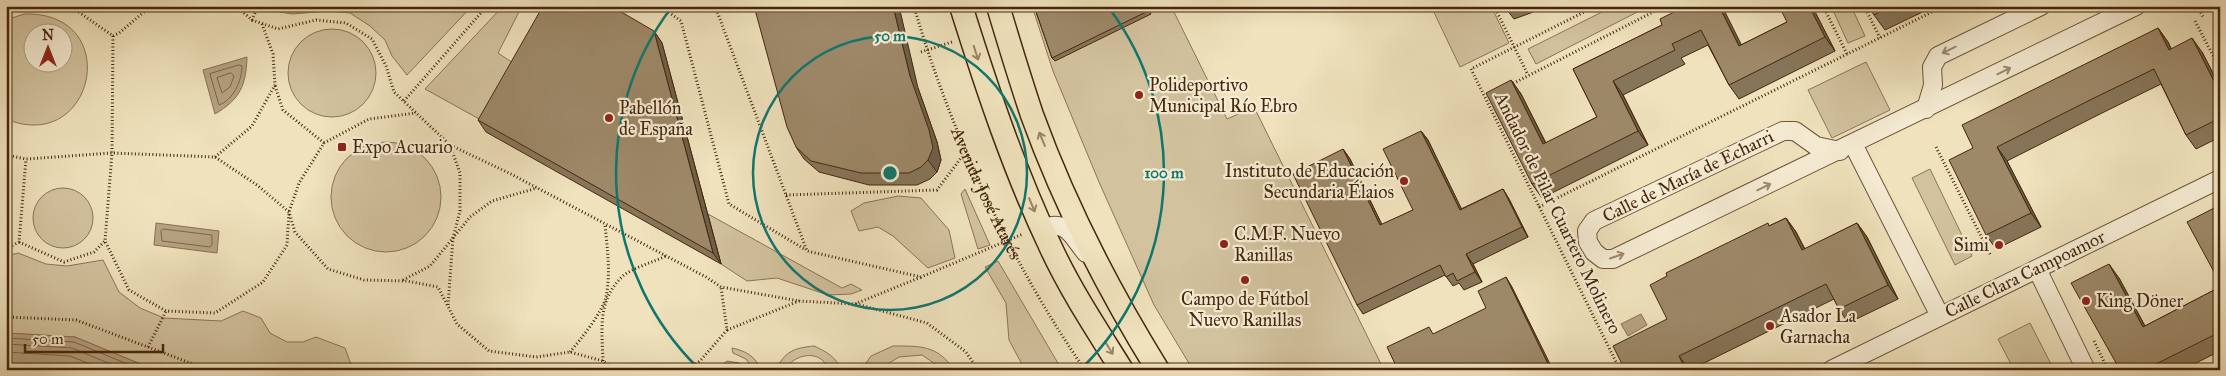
<svg xmlns="http://www.w3.org/2000/svg" width="2226" height="376" font-family="'IM FELL Great Primer',serif">
<style>
.green{fill:#d2c29e;stroke:#8c7456;fill-rule:evenodd}
.water{fill:#b5a281;stroke:#887053}
.lines{fill:none;stroke-linecap:round;stroke-linejoin:round}
.shore{stroke:#7d6448;stroke-width:1}
.minor-casing{stroke:#70553a;stroke-width:20}
.major-casing{stroke:#45260e;stroke-width:25}
.path{stroke:#45260e;stroke-width:3;stroke-dasharray:1 2.5;stroke-linecap:butt}
.minor{stroke:#f5ecd3;stroke-width:18}
.major{stroke:#efe2bc;stroke-width:22}
.wall{fill:#877559;stroke:#45260e}
.shaded-wall{fill:#6e5f49;stroke:#45260e}
.building{fill:#9d8868;stroke:#45260e}
.oneway{stroke:#9d8970}
.oneway2{stroke:#9a8465}
.ring{fill:none;stroke:#0f766e;stroke-width:2.5}
.poi-dot{fill:#8f2418;stroke:#f5ecd3;stroke-width:2}
.labels{text-anchor:middle;stroke-width:4.5;stroke-linejoin:round;paint-order:stroke}
.poi-label{font-size:18px;fill:#45260e;stroke:#f5ecd3;text-anchor:start}
.street-label{font-size:18px;fill:#45260e;stroke:#f5ecd3}
.centre{fill:#0f766e;stroke:#f5ecd3;stroke-width:2.5}
.ring-label{font-size:15px;text-anchor:middle;font-weight:bold;fill:#0f766e;stroke:#f5ecd3;stroke-width:4.5;stroke-linejoin:round;paint-order:stroke}
</style>
<rect width="100%" height="100%" fill="#efe2bc"/>
<filter id="stains"><feTurbulence type="fractalNoise" baseFrequency=".004" numOctaves="4"/><feColorMatrix values="0 0 0 0 .2 0 0 0 0 .09 0 0 0 0 .02 0 0 0 .5 -.17"/></filter>
<radialGradient id="worn" r=".72"><stop offset=".6" stop-color="#630" stop-opacity="0"/><stop offset="1" stop-color="#630" stop-opacity=".3"/></radialGradient>
<g class="green">
<path d="M270,6H472L407,75L392,56L385,40L370,26L350,13L329,11L292,14L268,10Z"/>
<path d="M503,6H522L498,53L513,63L481,120L425,89Z"/>
<path d="M1032,6H1171L1227,119L1254,107L1382,366L1374,370H1193L1154,305L1099,182L1053,71Z"/>
<path d="M1431,6H1491L1509,43L1460,67Z"/>
<path d="M1614,6H1649L1536,64L1528,49Z"/>
<path d="M1831,6H1851L1865,36L1848,43Z"/>
<path d="M24,14C125,11 95,156 6,119V20ZM32,32H62V62H32Z"/>
<circle cx="332" cy="73" r="44"/>
<path d="M1866,62L1890,110L1832,138L1808,90Z"/>
<circle cx="386" cy="197" r="55"/>
<path d="M1930,169L1972,256L1955,265L1912,178Z"/>
<circle cx="63" cy="218" r="30"/>
<path d="M965,189L990,245L978,249L961,194Z"/>
<path d="M898,196L921,198L949,230L955,258L928,268L893,236L878,227L859,231L851,211L864,203Z"/>
<path d="M708,214L842,288L851,284L862,290L851,294L828,295L777,278L747,281L721,264Z"/>
<path d="M18,253L46,264L67,266L103,260L119,292L140,308L164,318L221,321L243,311L261,318L270,333L287,342H303L316,337L345,348L353,370H155L75,337L6,333V256Z"/>
<path d="M998,261L1062,370H1025L1009,340L1006,303L985,267Z"/>
<path d="M2030,323L2054,370H2014L1998,339Z"/>
<path d="M814,346C825,351 837,357 841,370H829C827,367 824,361 821,359C809,351 791,358 785,370H776C785,351 794,348 814,346Z"/>
<path d="M893,346C920,346 938,345 954,370H944L922,355L899,357L878,370H861L871,356Z"/>
<path d="M732,348C746,351 755,356 761,370H754L746,359L733,353Z"/>
<path d="M727,361L739,363L746,370H716Z"/>
</g>
<g class="water">
<path d="M247,57C246,86 240,99 215,114L203,70Z"/>
<path d="M156,223L219,231L217,253L154,245Z"/>
<path d="M1641,314L1647,325L1628,336L1621,324Z"/>
<path d="M6,333L75,337L155,370H6Z"/>
</g>
<g class="lines">
<g class="shore">
<path d="M239,65L242,66C242,81 233,100 219,105L210,74Z"/>
<path d="M231,73L234,76L230,87L222,93L217,78Z"/>
<path d="M163,229L212,235V245L210,247L162,241L161,231Z"/>
<path d="M6,338L74,342L142,370"/>
<path d="M6,344L72,348L125,370"/>
<path d="M6,352L70,356L105,370"/>
</g>
<defs>
<g id="minor">
<path d="M1926,109L1933,85L1932,67L1938,56L2041,6"/>
<path d="M1853,144L1940,316"/>
<path d="M1840,151L1816,146L1795,131H1783L1594,221L1587,231L1588,242L1594,252L1603,259H1613L2136,6"/>
<path d="M1042,228C1068,220 1071,235 1086,253"/>
<path d="M2037,269L2086,370"/>
<path d="M1831,370L2220,179"/>
</g>
<g id="major">
<path d="M961,6C987,89 1014,170 1051,248C1071,291 1097,330 1122,370"/>
<path d="M998,6C1009,43 1020,79 1032,115C1064,203 1109,291 1158,370"/>
</g>
</defs>
<use href="#minor" class="minor-casing"/>
<use href="#major" class="major-casing"/>
<g class="path">
<path d="M70,6L113,36L119,33L151,6"/>
<path d="M236,6L252,20L258,6"/>
<path d="M660,6L681,21L729,204L806,250"/>
<path d="M715,6L807,251L921,277L1023,234"/>
<path id="s1" d="M914,6C949,129 1012,265 1085,370"/>
<path d="M1494,6L1528,75"/>
<path d="M1596,6L1471,69L1620,370"/>
<path d="M1823,6L1847,54"/>
<path d="M1864,6L1880,38"/>
<path d="M2198,6L2203,17"/>
<path d="M252,20L278,29L316,20L346,23L372,39L386,66L394,92L450,145L509,173L706,277L721,287L799,301L855,304L921,277"/>
<path d="M2195,21L2220,69"/>
<path d="M113,36L112,153L105,241L129,290L166,311L215,313L263,282L287,245L289,212L299,183L324,143L369,119L416,113"/>
<path d="M921,52L952,42"/>
<path d="M1510,85L1665,6"/>
<path d="M275,86L283,110L324,143"/>
<path d="M404,101L487,6"/>
<path d="M1936,147L1991,256"/>
<path d="M6,155L26,159L112,153L215,157L257,185L289,212L295,232L328,269L364,280L407,281L438,287L457,324L489,351L536,357L570,352L603,361L614,370"/>
<path d="M215,157L252,126L275,85L273,54L262,24"/>
<path d="M786,195L937,190L961,158"/>
<path d="M1539,207L1944,6"/>
<path d="M19,242L64,262L94,252L105,241"/>
<path d="M6,249L19,242L26,159"/>
<path d="M403,280L430,266L453,238L460,211V173L450,145"/>
<path d="M856,304L927,323L966,352L978,370"/>
<path d="M448,305L453,238L470,217L492,201L537,188"/>
<path d="M6,317L76,320L209,370"/>
<path d="M727,330L799,301"/>
<path d="M2094,341L2108,370"/>
<path d="M148,347L166,311"/>
<path d="M570,352C581,339 602,313 606,297C611,273 607,247 605,224"/>
<path d="M603,361C602,329 597,300 623,276C632,268 654,262 666,256"/>
<path d="M687,370L700,361L727,330L721,287"/>
<path d="M2206,370L2220,363"/>
</g>
<use href="#minor" class="minor"/>
<use href="#major" class="major"/>
</g>
<g class="wall">
<path d="M1034,6H1147L1151,14L1055,61L1052,58Z"/>
<path d="M1504,6H1546L1539,10L1514,19Z"/>
<path d="M1686,6L1741,45L1787,22L1812,6L1835,51L1739,99L1729,85L1708,45L1681,58L1685,64L1623,95L1648,145L1542,198L1532,184L1511,80L1521,94L1546,143L1597,117L1573,69L1662,25Z"/>
<path d="M1869,6H1932L1933,7L1885,30L1874,15Z"/>
<path d="M2158,28L2168,42L2171,49L2202,52L2220,87V137L2196,149L2186,135L2161,84L2102,113L2007,161L2041,227L1996,249L1986,235L1973,148Z"/>
<path d="M654,31L662,43L721,264L486,132L478,120Z"/>
<path d="M918,88L937,142L941,160L937,172L930,179L917,185H869L819,172L804,159L796,147Z"/>
<path d="M1421,131L1428,140L1461,209L1503,189L1509,199L1528,237L1473,264L1482,282L1464,290L1459,283L1453,286L1445,275L1363,314L1357,305L1343,149L1350,159L1382,225L1413,210Z"/>
<path d="M1786,218L1796,232L1805,249L1857,223L1867,237L1898,299L1848,323L1839,309L1834,299L1690,370H1625L1667,319L1769,226Z"/>
<path d="M2119,278L2145,326L2220,287V351L2182,370H2120Z"/>
</g>
<g class="shaded-wall">
<path d="M893,6H899L918,88L937,142L941,160L937,172L928,160L910,76Z"/>
<path d="M1719,6H1722L1749,60L1739,46Z"/>
<path d="M1809,6H1812L1835,51L1825,37Z"/>
<path d="M2158,28L2168,42L2179,64L2169,50Z"/>
<path d="M654,31L662,43L721,264L713,253Z"/>
<path d="M2192,38L2202,52L2220,87V93Z"/>
<path d="M1511,80L1521,94L1553,158L1543,144Z"/>
<path d="M1613,81L1623,95L1648,145L1638,131Z"/>
<path d="M1421,131L1428,140L1467,220L1460,210Z"/>
<path d="M1997,147L2007,161L2041,227L2031,213Z"/>
<path d="M1343,149L1350,159L1387,235L1380,225Z"/>
<path d="M1503,189L1509,199L1528,237L1522,227Z"/>
<path d="M1786,218L1796,232L1812,264L1802,250Z"/>
<path d="M1857,223L1867,237L1898,299L1888,285Z"/>
<path d="M1466,254L1473,264L1482,282L1475,272Z"/>
<path d="M2109,264L2119,278L2153,341L2143,327Z"/>
<path d="M1506,277L1512,287L1553,370H1551Z"/>
<path d="M1679,356L1689,370H1686Z"/>
</g>
<g class="building">
<path d="M543,6H611L654,31L713,253L478,120Z"/>
<path d="M754,6H893L910,76L929,130L933,148L928,160L921,167L909,173H861L811,161L796,147L787,127Z"/>
<path d="M1034,6H1146L1148,11L1052,58Z"/>
<path d="M1686,6H1719L1739,46L1787,22L1779,6H1809L1825,37L1729,85L1701,30L1672,44L1675,50L1613,81L1638,131L1532,184L1486,93L1511,80L1543,144L1597,117L1573,69L1662,25L1660,19Z"/>
<path d="M1869,6H1891L1874,15Z"/>
<path d="M2158,28L2169,50L2192,38L2220,93V118L2186,135L2154,69L2092,99L1997,147L2031,213L1986,235L1949,160L1973,148L1962,125Z"/>
<path d="M1421,131L1460,210L1503,189L1522,227L1466,254L1475,272L1457,281L1453,273L1446,277L1440,265L1357,305L1293,174L1343,149L1380,225L1413,210L1383,149Z"/>
<path d="M2220,205V283L2187,222Z"/>
<path d="M1786,218L1802,250L1857,223L1888,285L1839,309L1826,284L1679,356L1686,370H1625L1613,346L1667,319L1650,285L1667,276L1666,273L1672,270L1768,223L1769,226Z"/>
<path d="M2109,264L2143,327L2220,287V332L2144,370H2120L2071,283Z"/>
<path d="M1506,277L1551,370H1505L1504,367L1499,370H1398L1387,347L1429,327L1433,334L1486,308L1478,291Z"/>
</g>
<defs><path id="oneway-shaft" d="M-6 0H5M1.5-3L5.5 0L1.5 3" fill="none" stroke-width="1.6" stroke-linecap="round" stroke-linejoin="round" transform="scale(1.25)"/></defs>
<g class="oneway">
<use href="#oneway-shaft" transform="translate(1949 50) rotate(154)"/>
<use href="#oneway-shaft" transform="translate(2004 71) rotate(-26)"/>
<use href="#oneway-shaft" transform="translate(1764 187) rotate(-26)"/>
<use href="#oneway-shaft" transform="translate(1617 256) rotate(-19)"/>
</g>
<g class="oneway2">
<use href="#oneway-shaft" transform="translate(976 53) rotate(72)"/>
<use href="#oneway-shaft" transform="translate(1042 139) rotate(-113)"/>
<use href="#oneway-shaft" transform="translate(1032 205) rotate(67)"/>
<use href="#oneway-shaft" transform="translate(1109 348) rotate(58)"/>
</g>
<g class="ring">
<circle cx="890" cy="173" r="137"/>
<path d="M698 368A274 274 0 0 1 671 8M1109 8A274 274 0 0 1 1082 368"/>
</g>
<g class="poi-dot">
<circle cx="1139" cy="95" r="5"/>
<circle cx="609" cy="118" r="5"/>
<rect x="337" y="142" width="10" height="10" rx="2.5"/>
<circle cx="1404" cy="181" r="5"/>
<circle cx="1224" cy="244" r="5"/>
<circle cx="1999" cy="245" r="5"/>
<circle cx="1245" cy="280" r="5"/>
<circle cx="2086" cy="301" r="5"/>
<circle cx="1770" cy="326" r="5"/>
</g>
<g class="labels">
<g class="poi-label">
<text x="1149" y="91">Polideportivo<tspan x="1149" dy="21">Municipal Río Ebro</tspan></text>
<text x="619" y="114">Pabellón<tspan x="619" dy="21">de España</tspan></text>
<text x="352" y="153">Expo Acuario</text>
<text x="1394" y="177" text-anchor="end">Instituto de Educación<tspan x="1394" dy="21">Secundaria Élaios</tspan></text>
<text x="1234" y="240">C.M.F. Nuevo<tspan x="1234" dy="21">Ranillas</tspan></text>
<text x="1989" y="251" text-anchor="end">Simi</text>
<text x="1245" y="305" text-anchor="middle">Campo de Fútbol<tspan x="1245" dy="21">Nuevo Ranillas</tspan></text>
<text x="2096" y="307">King Döner</text>
<text x="1780" y="322">Asador La<tspan x="1780" dy="21">Garnacha</tspan></text>
</g>
<g class="street-label">
<text transform="translate(1688 176) rotate(-26)" y="6">Calle de María de Echarri</text>
<text dy="6" stroke="none"><textPath href="#s1" startOffset="201">Avenida José Atarés</textPath></text>
<text transform="translate(1558 213) rotate(64)" y="6">Andador de Pilar Cuartero Molinero</text>
<text transform="translate(2025 274) rotate(-26)" y="6">Calle Clara Campoamor</text>
</g>
</g>
<circle cx="890" cy="173" r="8" class="centre"/>
<g class="ring-label">
<text x="890" y="41">50 m</text>
<text x="1164" y="178">100 m</text>
</g>
<rect width="2226" height="376" fill="none" stroke="#efe2bc" stroke-width="25"/>
<rect x="8" y="8" width="2211" height="361" fill="none" stroke="#45260e" stroke-width="2.5"/>
<rect x="12" y="12" width="2201" height="351" fill="none" stroke="#45260e"/>
<g transform="translate(48 48)"><circle r="24" fill="#f5ecd3" stroke="#af9d84"/>
<path d="M0-4L9 19L0 12L-9 19Z" fill="#8f2418"/>
<text y="-8" font-size="14" font-weight="bold" text-anchor="middle" fill="#45260e">N</text>
</g>
<path d="M25 344v8h138v-8" fill="none" stroke="#45260e" stroke-width="2.5"/>
<text x="32" y="344" font-size="15" fill="#45260e" stroke="#f5ecd3" stroke-width="4" paint-order="stroke">50 m</text>
<rect width="100%" height="100%" filter="url(#stains)"/>
<rect width="100%" height="100%" fill="url(#worn)"/>
</svg>
